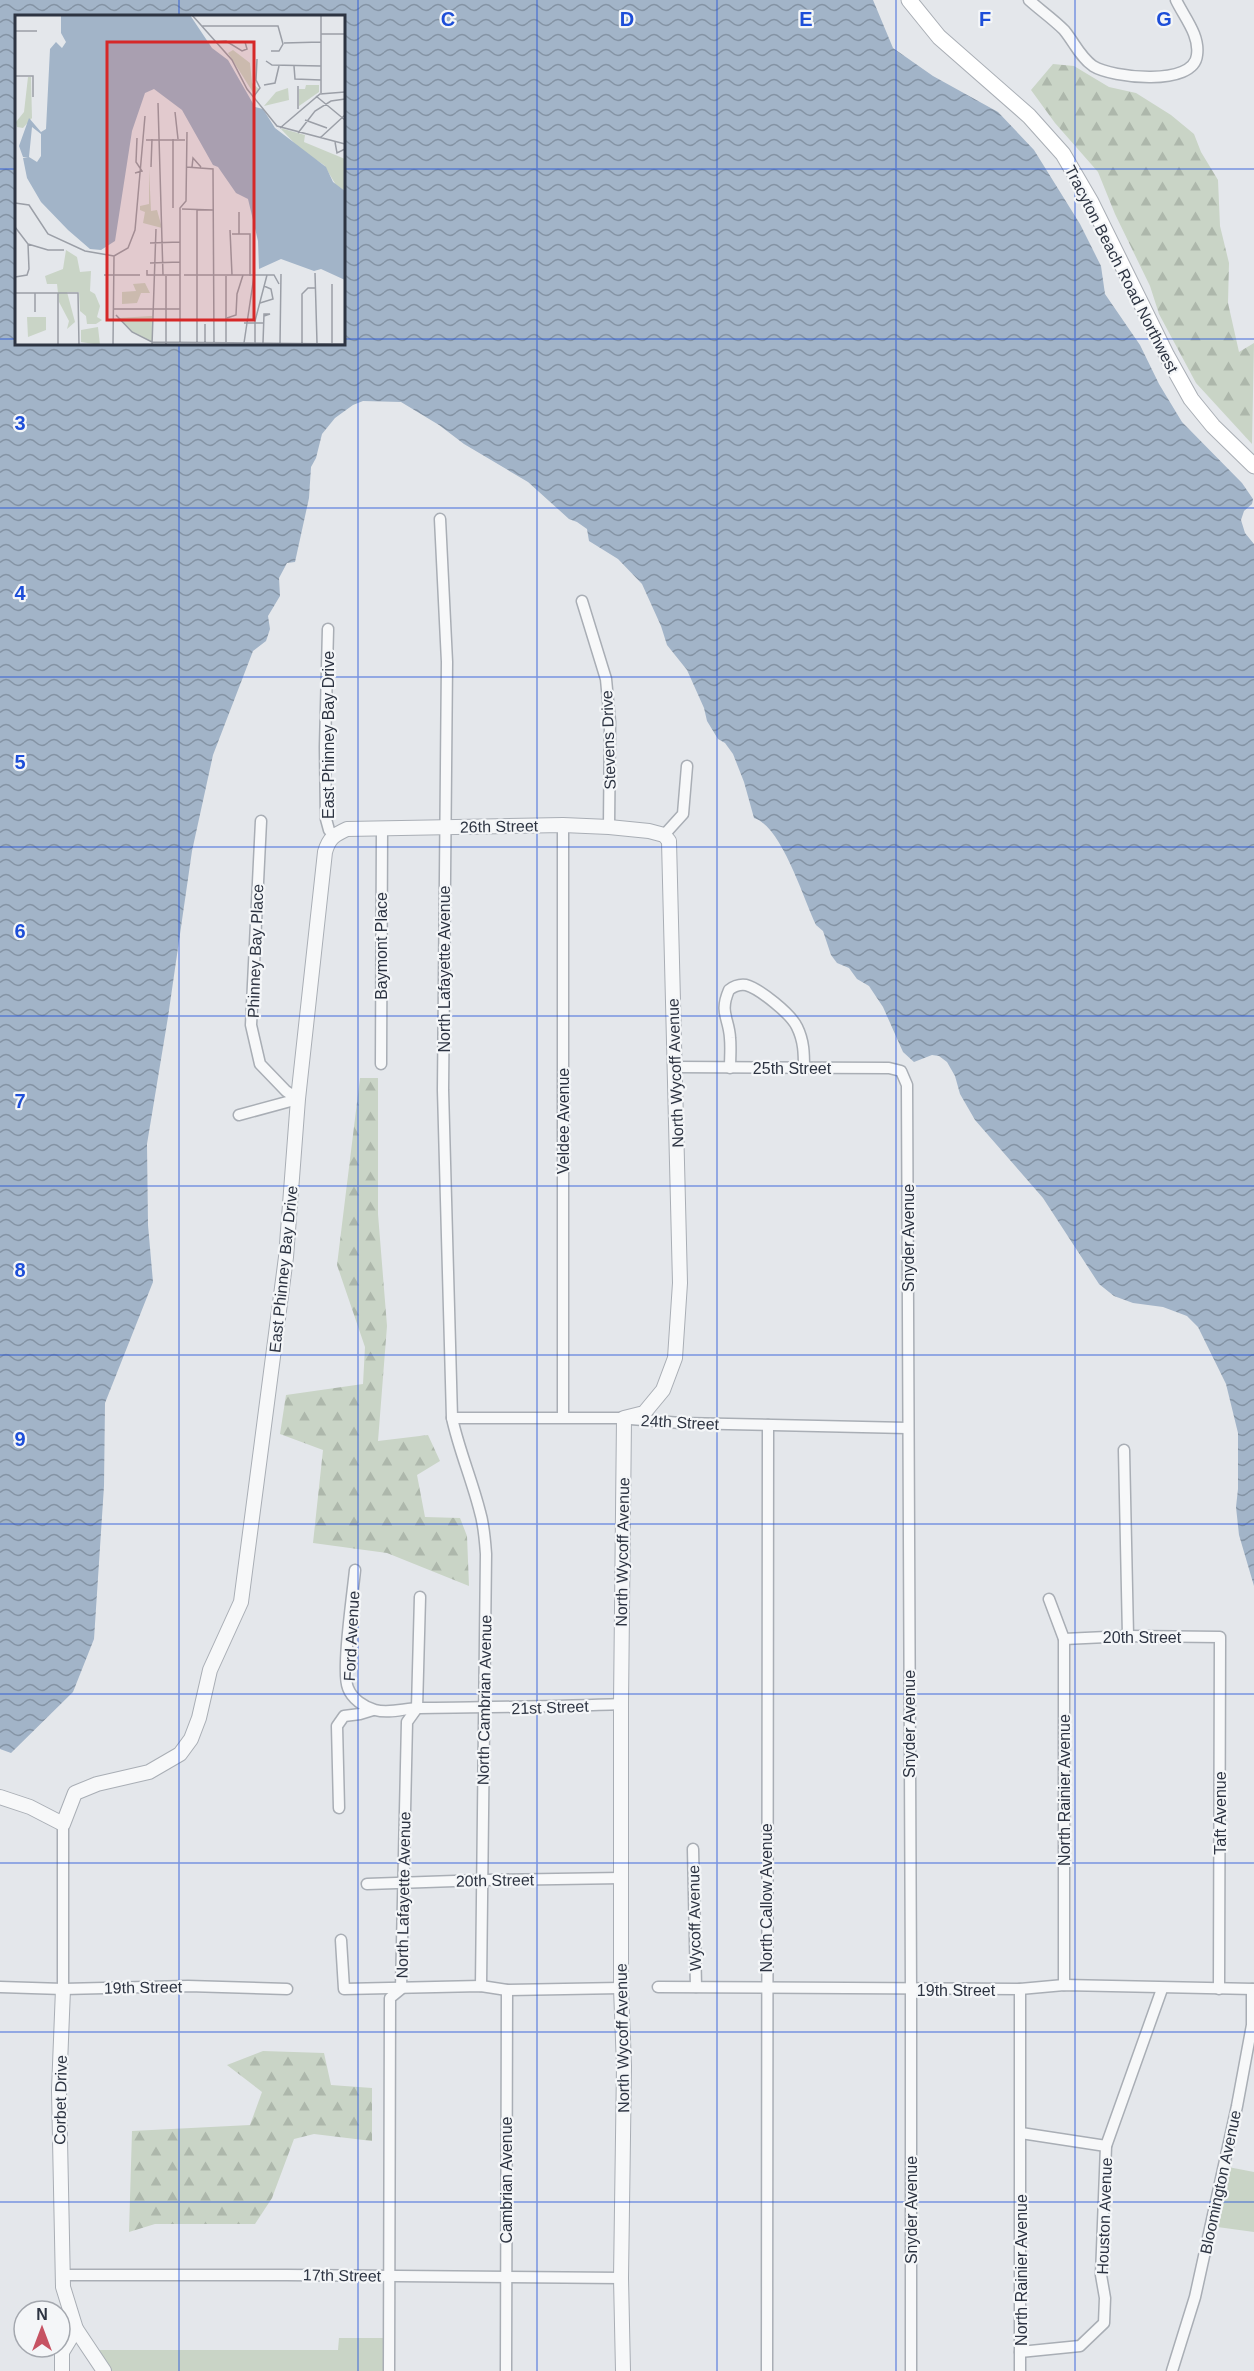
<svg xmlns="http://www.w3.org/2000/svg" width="1254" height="2371" font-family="Helvetica,sans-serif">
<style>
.forest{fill:url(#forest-firs)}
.park{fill:#c9d4c6}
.water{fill:url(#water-waves);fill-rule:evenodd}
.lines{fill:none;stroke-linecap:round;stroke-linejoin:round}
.minor-casing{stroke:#a9aeb5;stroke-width:13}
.tertiary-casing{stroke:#a9aeb5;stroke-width:16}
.secondary-casing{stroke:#a9aeb5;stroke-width:17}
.minor{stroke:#f7f8f9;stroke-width:10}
.tertiary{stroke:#f7f8f9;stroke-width:14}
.secondary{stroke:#fff;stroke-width:15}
.grid{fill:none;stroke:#1d4ed8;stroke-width:1.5;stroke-opacity:0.55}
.labels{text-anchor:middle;stroke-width:4.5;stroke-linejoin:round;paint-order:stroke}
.street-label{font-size:16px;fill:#2d3442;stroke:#f4f6f8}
.inset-road{fill:none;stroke:#9b9fa7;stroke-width:1.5}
.view{fill:#d62828;fill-opacity:0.15;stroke:#d62828;stroke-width:3}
.inset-edge{fill:none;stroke:#2d3442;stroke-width:3}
.grid-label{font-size:20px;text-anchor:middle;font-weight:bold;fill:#1d4ed8;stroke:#f4f6f8;stroke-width:4.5;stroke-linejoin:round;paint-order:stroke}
</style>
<defs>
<pattern id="forest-firs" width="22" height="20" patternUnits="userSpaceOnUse" patternTransform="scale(1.5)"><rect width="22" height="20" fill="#c9d4c6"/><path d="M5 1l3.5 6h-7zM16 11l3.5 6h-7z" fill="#adb7ab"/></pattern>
<pattern id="water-waves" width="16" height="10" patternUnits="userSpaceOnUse" patternTransform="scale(1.5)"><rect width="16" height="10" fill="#a2b4c8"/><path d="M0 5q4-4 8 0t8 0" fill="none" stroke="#8493a4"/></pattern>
</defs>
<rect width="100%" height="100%" fill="#e4e7eb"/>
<g class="forest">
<path d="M1053,64L1074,66L1109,87L1136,93L1171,115L1194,134L1201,152L1218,180L1220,226L1229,263L1228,303L1239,352L1254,343L1252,444L1196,383L1159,314L1150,286L1115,214L1098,172L1055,123L1031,90Z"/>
<path d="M360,1078H378V1214L387,1326L378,1441L428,1435L440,1461L417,1475L425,1517L460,1518L467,1536L469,1586L387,1553L313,1543L323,1450L280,1434L286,1395L363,1384L365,1347L337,1265Z"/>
<path d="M263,2051L324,2053L331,2085L372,2088V2141L314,2134L294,2139L272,2198L255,2224H155L129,2232L132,2131L250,2125L262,2092L227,2065Z"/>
</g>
<g class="park">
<path d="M1223,2166L1254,2172V2232L1210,2226Z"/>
<path d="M339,2338H389V2371H104L89,2350H338Z"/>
</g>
<path class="water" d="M0,0H873L893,48L933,76L998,112L1034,150L1080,224L1101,266L1105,294L1140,345L1159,384L1182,422L1242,483L1253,499L1252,504L1244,511L1241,520L1245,533L1254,544V1586L1239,1535L1236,1507L1238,1489V1433L1226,1384L1198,1327L1187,1316L1163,1307L1133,1303L1114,1296L1099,1284L1043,1198L975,1120L960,1094L955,1076L947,1062L939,1056L932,1055L914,1062L903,1052L883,1007L869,986L857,979L849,968L837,963L831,955L823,931L816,925C803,898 782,827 754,818L744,782L733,754L725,743L718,739L707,721L704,708L687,670L667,645L661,626L642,584L618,559L589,541L587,529L577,522L569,519L528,482L464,444L439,425L401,402L363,401L353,405L335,418L322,434L316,458L311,467L309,498L295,562L287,563L279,578L280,596L268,616L270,629L266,641L253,651L213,755L192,851L168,1017L147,1144L148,1225L153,1282L105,1403L104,1486L94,1639L73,1692L11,1753L0,1749ZM16,16H344V344H16Z"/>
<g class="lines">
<defs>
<g id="minor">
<path d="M1029,0C1040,10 1053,19 1064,30C1074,42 1080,57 1093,66C1112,78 1194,87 1197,55C1200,35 1184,17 1176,0"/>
<path d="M440,519L447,662L443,1090L452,1418C459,1450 472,1480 480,1512C484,1525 485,1540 486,1554L481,1986"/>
<path d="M582,601L606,679L610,722L609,827"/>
<path d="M328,629L325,747L326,819L329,830L333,835"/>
<path d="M261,821L251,1025L260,1064L286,1091L298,1099"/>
<path d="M664,835L683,814L687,766"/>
<path d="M381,1064L382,829"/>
<path d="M676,1067L889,1068L901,1071L907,1085L911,1990V2371"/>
<path d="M730,1068C730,1058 731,1048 730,1038C729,1018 719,1013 729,990C734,986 739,984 746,985C760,989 791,1014 797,1027C804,1041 804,1054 804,1069"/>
<path d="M239,1115L298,1099"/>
<path d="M563,1417V825"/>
<path d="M452,1418H618L681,1423L907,1428"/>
<path d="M1124,1450L1128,1636"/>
<path d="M355,1570C353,1592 341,1672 348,1688C352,1699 364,1707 375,1710C390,1714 405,1708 420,1708C487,1707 554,1707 621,1704"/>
<path d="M1049,1599L1064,1639V1985"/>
<path d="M1064,1639L1128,1636L1220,1637L1219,1989"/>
<path d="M339,1808L337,1726L344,1716L360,1714L373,1710"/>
<path d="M693,1849L696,1987"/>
<path d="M367,1884L484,1880L622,1878"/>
<path d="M341,1940L344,1989L481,1986L507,1990L621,1988"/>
<path d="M0,1987L63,1989L188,1986L287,1989"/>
<path d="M658,1987L1020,1989L1064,1985L1254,1989"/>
<path d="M63,1989V1824"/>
<path d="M1020,1989V2371"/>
<path d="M1021,2133L1106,2146"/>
<path d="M62,2275H287L621,2278"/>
<path d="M1020,2352L1080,2346L1104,2323L1105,2298L1101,2275L1106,2146L1162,1989"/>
<path d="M389,2371L390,1998L401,1989L407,1722L417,1708L420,1597"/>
<path d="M506,2371L507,1990"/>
<path d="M767,2371L768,1425"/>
<path d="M1172,2371L1195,2297L1237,2106L1252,2025V1989"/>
</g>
<g id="tertiary">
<path d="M0,1797L30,1807L63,1824L75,1793L97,1784L149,1772L180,1754L191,1739L199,1718L210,1670L241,1602L286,1257L298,1099L325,852C329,838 334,835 347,829L563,825L609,827L649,831L664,835L669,841L680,1283L675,1358L663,1390L644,1413L624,1418L621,1704V1988L624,2066L621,2278L623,2371"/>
<path d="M76,2329L104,2371"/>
<path d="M62,2371V2352L76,2329L63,2287L59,2090L63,1989"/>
</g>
<path id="secondary" d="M909,0L939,37L1029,116L1063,154L1091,202L1167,356L1191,399L1213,426L1254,466"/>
</defs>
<use href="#minor" class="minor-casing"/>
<use href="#tertiary" class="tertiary-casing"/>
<use href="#secondary" class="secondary-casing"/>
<use href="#minor" class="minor"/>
<use href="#tertiary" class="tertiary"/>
<use href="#secondary" class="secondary"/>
</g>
<path class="grid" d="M179,0V16M358,0V2371M537,0V2371M717,0V2371M896,0V2371M1075,0V2371M0,169H16M344,169H1254M0,339H16M344,339H1254M179,344V2371M0,508H1254M0,677H1254M0,847H1254M0,1016H1254M0,1186H1254M0,1355H1254M0,1524H1254M0,1694H1254M0,1863H1254M0,2032H1254M0,2202H1254"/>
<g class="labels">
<g class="street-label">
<text transform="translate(1122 269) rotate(63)" y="6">Tracyton Beach Road Northwest</text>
<text transform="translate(328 735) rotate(-90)" y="6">East Phinney Bay Drive</text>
<text transform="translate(608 740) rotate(-92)" y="6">Stevens Drive</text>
<text transform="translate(499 826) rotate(-1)" y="6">26th Street</text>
<text transform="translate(381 946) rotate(-90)" y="6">Baymont Place</text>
<text transform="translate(255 951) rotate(-88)" y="6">Phinney Bay Place</text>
<text transform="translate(444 969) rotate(-90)" y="6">North Lafayette Avenue</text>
<text x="792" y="1074">25th Street</text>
<text transform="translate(675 1073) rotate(-92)" y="6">North Wycoff Avenue</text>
<text transform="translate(563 1121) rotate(-90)" y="6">Veldee Avenue</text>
<text transform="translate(908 1238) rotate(-90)" y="6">Snyder Avenue</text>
<text transform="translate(283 1269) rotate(-84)" y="6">East Phinney Bay Drive</text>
<text transform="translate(680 1422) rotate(3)" y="6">24th Street</text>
<text transform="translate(622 1552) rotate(-89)" y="6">North Wycoff Avenue</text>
<text transform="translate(351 1636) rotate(-87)" y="6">Ford Avenue</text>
<text x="1142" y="1643">20th Street</text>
<text transform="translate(484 1700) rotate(-89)" y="6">North Cambrian Avenue</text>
<text transform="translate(550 1707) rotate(-2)" y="6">21st Street</text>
<text transform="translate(909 1724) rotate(-90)" y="6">Snyder Avenue</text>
<text transform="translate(1064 1790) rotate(-90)" y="6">North Rainier Avenue</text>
<text transform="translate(1220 1813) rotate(-90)" y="6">Taft Avenue</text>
<text transform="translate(495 1880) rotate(-1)" y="6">20th Street</text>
<text transform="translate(403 1895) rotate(-89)" y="6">North Lafayette Avenue</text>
<text transform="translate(766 1898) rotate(-90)" y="6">North Callow Avenue</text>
<text transform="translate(694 1918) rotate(-91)" y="6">Wycoff Avenue</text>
<text transform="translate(143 1987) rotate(-1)" y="6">19th Street</text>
<text x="956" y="1996">19th Street</text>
<text transform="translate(622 2038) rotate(-91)" y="6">North Wycoff Avenue</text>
<text transform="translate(60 2100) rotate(-89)" y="6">Corbet Drive</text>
<text transform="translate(506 2180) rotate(-90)" y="6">Cambrian Avenue</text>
<text transform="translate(1220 2182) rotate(-78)" y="6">Bloomington Avenue</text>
<text transform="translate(911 2210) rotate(-90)" y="6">Snyder Avenue</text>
<text transform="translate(1104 2216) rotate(-88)" y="6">Houston Avenue</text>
<text transform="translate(1021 2270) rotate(-90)" y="6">North Rainier Avenue</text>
<text transform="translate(342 2275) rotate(1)" y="6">17th Street</text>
</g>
</g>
<g transform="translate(15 15)">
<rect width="330" height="330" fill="#e4e7eb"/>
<path d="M218,35L235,48L237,68L244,74L239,79L213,38ZM291,70H304V77L284,91V74H290ZM273,73L274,85L249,91L261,77ZM134,154L136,196L142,195L147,213L128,208L130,197L125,195V191L134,189ZM51,235L62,242L65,257L76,256L75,276L80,279L85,291L82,302L87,305L81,309H72L71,301L65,296L64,277H52L60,307L52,314L54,306L44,287L42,269H32L30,261L48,254ZM130,268L135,278H126L122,288L107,289V277L121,276L118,269ZM83,312L85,330L66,327V315Z" fill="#c9d4c6"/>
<path d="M13,62H16L17,103L8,113L2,112L1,107L9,97Z" fill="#c9d4c6"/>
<path d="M265,113L290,120L289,127L330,144V176L321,170L309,150L286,135ZM137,301V327L117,317L102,303ZM12,302H31V315L13,322Z" fill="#c9d4c6"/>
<path d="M46,0H175L197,33L213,45L240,92L248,94L260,113L311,152L318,167L330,176V265L306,254L299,256L266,244L244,254L243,226L233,184L221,178L203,152L198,150L167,95L139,74L130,78L117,116L100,226L86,235L75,234L53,215L26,187L12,163L8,143L13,142H8L4,131L14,103L26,117L31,114L35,34L41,27L47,33L51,27L46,18ZM17,112L26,119V141L22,147L14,142Z" fill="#a2b4c8" fill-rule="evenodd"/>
<path class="inset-road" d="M177,0L217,45L232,74L262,111L330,129M187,11H263L268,29L264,36H256M0,16H22M306,19H330M199,27L211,26L227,36L232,34L230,27M269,28L306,27M251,46L257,50L306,51M279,51L280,64L306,65M0,61H18V82M249,70L260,68L264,51M306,78V0M239,81L245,73L241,65L242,44M301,81L330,105M143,88L148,260M283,94V71M160,97L163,124M290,105L312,113M265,113L305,79L330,77M283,118L300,96L316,86L330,84M305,123L330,100M131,125H170M320,127L322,138L330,134M136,152L137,124M171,152L198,154L199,328M177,152L178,143L186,152M120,158L127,156L121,147L122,123M0,188L14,190L33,219L70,236L99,241M158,193V124M167,194L198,195M182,194V328M224,197V219M0,212L13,229L14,254L12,260L0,262M215,215L217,260M217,219H235V261M135,228L165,227M13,229L33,235H49M99,241L113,233L120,215L130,101M135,248L165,247M132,255V260H165M300,258L302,328M89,260H125M169,260H259L264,269M317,269V329M0,278H63L64,330M20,278V297M245,288L258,284L256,274L249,271M99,294H165M101,300L117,317L137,327L330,329M212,303L221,300L222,279L228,260M229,308H248M190,309V328M165,328V193L171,186L172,117M211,328V261M229,328L239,261M240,328V306L252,260M248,328L249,299H255L249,301M287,328V279L293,273H301M151,329V261M265,329L266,259M43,330V278M98,330L99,241M137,330L141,214"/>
<path class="view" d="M92,27H239V305H92Z"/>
<rect width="330" height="330" class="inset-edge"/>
</g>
<g class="grid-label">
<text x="448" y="26">C</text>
<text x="627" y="26">D</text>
<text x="806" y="26">E</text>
<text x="985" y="26">F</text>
<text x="1164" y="26">G</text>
<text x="20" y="430">3</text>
<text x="20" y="600">4</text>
<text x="20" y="769">5</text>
<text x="20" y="938">6</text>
<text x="20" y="1108">7</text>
<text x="20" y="1277">8</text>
<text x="20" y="1446">9</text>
</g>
<g transform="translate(42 2329)"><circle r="28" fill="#f4f6f8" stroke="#a4a8af" stroke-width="1.5"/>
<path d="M0-4.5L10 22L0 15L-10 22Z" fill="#c65363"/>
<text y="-9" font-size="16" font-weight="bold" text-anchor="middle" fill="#2d3442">N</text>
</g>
</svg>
